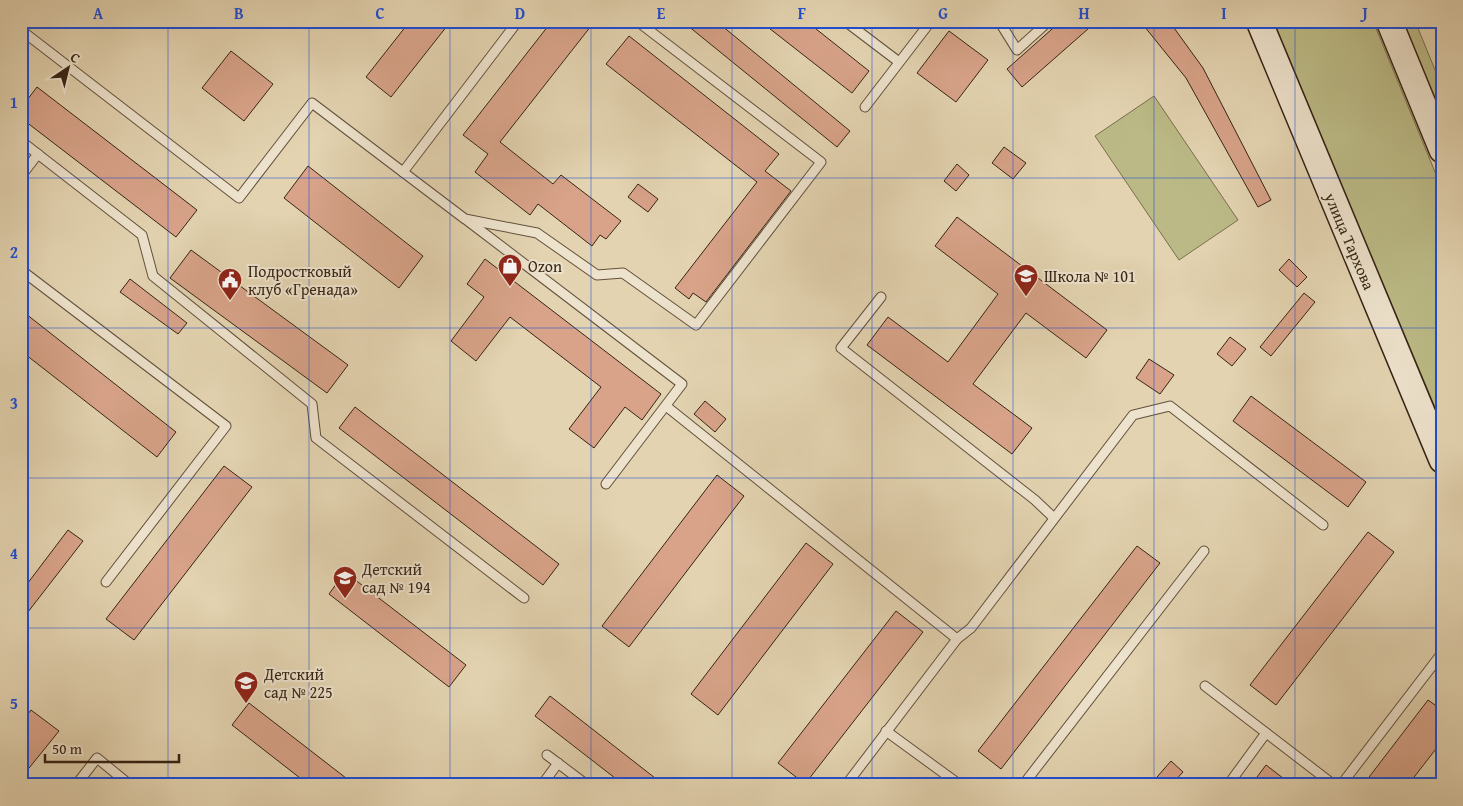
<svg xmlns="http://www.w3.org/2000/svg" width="1463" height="806" font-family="'Gentium Book Plus',serif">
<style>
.green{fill:#bbba86;stroke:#796f4e}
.building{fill:#d8a389;stroke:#372415}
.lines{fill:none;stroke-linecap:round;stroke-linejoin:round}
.service-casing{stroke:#62503c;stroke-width:11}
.secondary-casing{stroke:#372415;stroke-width:28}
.service{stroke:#ede2cc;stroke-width:9}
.secondary{stroke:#ede2cc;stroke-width:25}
.grid{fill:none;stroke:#1d4ed8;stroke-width:1;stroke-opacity:0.55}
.labels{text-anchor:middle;stroke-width:4;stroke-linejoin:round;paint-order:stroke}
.street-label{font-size:16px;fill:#372415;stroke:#ede2cc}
.poi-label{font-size:16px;fill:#372415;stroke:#ede2cc;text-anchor:start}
.neatline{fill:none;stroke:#1d4ed8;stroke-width:2}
.grid-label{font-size:16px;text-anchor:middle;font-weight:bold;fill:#1d4ed8}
</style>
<rect width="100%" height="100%" fill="#e3d3b0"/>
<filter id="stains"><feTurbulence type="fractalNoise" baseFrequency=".004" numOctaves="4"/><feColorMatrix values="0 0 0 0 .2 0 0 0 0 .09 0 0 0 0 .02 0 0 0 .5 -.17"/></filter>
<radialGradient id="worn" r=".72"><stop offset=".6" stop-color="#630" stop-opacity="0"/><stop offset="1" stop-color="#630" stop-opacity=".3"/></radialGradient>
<g class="green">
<path d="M1273,21H1373L1442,189V424Z"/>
<path d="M1402,21H1415L1442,87V117Z"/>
<path d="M1154,96L1238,220L1179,260L1095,136Z"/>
</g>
<g class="building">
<path d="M410,21H451L391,97L366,77Z"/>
<path d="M552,21H595L500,142L553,184L561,175L621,221L606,239L600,235L592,246L538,204L530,215L475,172L488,154L463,135Z"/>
<path d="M682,21H716L850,131L837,147Z"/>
<path d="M760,21H806L869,71L852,93Z"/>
<path d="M1061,21H1097L1022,87L1007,69Z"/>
<path d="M1140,21H1169L1203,68L1271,200L1258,207L1186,78Z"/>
<path d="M949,31L988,60L956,102L917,73Z"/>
<path d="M629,36L779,154L765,171L791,191L706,302L693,293L689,299L675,288L757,182L606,64Z"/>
<path d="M231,51L273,84L244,121L202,88Z"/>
<path d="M37,87L197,210L176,237L21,118V108Z"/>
<path d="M1004,147L1026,163L1013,179L992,163Z"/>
<path d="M957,164L969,175L956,191L944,181Z"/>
<path d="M308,166L423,256L399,288L284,198Z"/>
<path d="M638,184L658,199L648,212L628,197Z"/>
<path d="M957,217L1107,330L1086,358L1026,313L973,384L1032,428L1012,454L867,345L888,317L948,362L998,294L935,246Z"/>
<path d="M191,250L348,365L327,393L170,278Z"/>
<path d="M485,259L661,394L642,420L625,407L594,448L569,429L601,387L510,317L476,361L451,341L484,297L467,284Z"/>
<path d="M1289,259L1307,277L1297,287L1279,270Z"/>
<path d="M130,279L187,323L178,334L120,292Z"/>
<path d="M1304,293L1315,302L1271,356L1260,347Z"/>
<path d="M21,310L176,432L157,457L21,351Z"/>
<path d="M1230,337L1246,349L1232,366L1217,354Z"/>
<path d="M1149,359L1174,375L1160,394L1136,378Z"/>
<path d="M1251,396L1366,482L1348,507L1233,421Z"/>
<path d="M705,401L726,419L715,432L694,414Z"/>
<path d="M355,407L559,564L543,585L339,428Z"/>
<path d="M224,466L252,487L134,640L106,619Z"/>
<path d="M717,475L744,496L629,647L602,626Z"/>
<path d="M68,530L83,541L21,621V592Z"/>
<path d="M1368,532L1394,552L1276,705L1250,685Z"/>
<path d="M806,543L833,564L718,715L691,694Z"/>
<path d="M1137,546L1160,563L1001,769L978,751Z"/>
<path d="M345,572L466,665L449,687L329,594Z"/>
<path d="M896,611L923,632L805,784L778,763Z"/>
<path d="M550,696L664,785H624L535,716Z"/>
<path d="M1428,700L1442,710V741L1408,785H1363Z"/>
<path d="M249,703L355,785H309L232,725Z"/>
<path d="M31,710L59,731L21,778V723Z"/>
<path d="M1171,761L1183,772L1171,785H1166L1157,777Z"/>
<path d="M1266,765L1292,785H1251Z"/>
</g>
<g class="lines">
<defs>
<g id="service">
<path d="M845,21L899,62"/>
<path d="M999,21L1017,50L1049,21"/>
<path d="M21,30L239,198L312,103L403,172L518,21"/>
<path d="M865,107L931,21"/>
<path d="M21,141L142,235L153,276L312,404L316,438L524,598"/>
<path d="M403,172L465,219L537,233L597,275L623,273L696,325L821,162L637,21"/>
<path d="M21,176L38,154"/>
<path d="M468,221L682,384L606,484"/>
<path d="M21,270L226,426L106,582"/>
<path d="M881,297L841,348L1035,500L1054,518"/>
<path d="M666,406L957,639"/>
<path d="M1205,686L1334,785"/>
<path d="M886,731L960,785"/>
<path d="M547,755L587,785"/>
<path d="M76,785L97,758L130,785"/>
<path d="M542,785L558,763"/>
<path d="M846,785L957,639L971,628L1133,415L1170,406L1323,525"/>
<path d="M1023,785L1204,551"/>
<path d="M1228,785L1266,733"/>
<path d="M1341,785L1442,653"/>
</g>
<g id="secondary">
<path d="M1259,21L1442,460"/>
<path d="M1389,21L1442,150"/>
</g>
</defs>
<use href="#service" class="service-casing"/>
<use href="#secondary" class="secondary-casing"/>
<use href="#service" class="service"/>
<use href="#secondary" class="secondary"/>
</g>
<path class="grid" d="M168,21V785M309,21V785M450,21V785M591,21V785M732,21V785M872,21V785M1013,21V785M1154,21V785M1295,21V785M21,178H1442M21,328H1442M21,478H1442M21,628H1442"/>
<defs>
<symbol id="shop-pin" viewBox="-11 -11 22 30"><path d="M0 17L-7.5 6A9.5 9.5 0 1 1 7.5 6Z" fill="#8f2418" stroke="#ede2cc"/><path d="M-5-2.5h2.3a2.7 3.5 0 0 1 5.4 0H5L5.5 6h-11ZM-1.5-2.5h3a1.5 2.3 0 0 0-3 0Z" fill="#fff"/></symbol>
<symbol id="school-pin" viewBox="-11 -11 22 30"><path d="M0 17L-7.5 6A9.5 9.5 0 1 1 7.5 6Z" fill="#8f2418" stroke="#ede2cc"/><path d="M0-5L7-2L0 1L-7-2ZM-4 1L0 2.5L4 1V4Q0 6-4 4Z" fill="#fff"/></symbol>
<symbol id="civic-pin" viewBox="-11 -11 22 30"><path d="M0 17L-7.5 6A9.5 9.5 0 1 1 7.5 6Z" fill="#8f2418" stroke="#ede2cc"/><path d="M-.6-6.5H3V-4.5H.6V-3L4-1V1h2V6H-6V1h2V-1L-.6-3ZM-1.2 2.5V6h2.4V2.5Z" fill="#fff"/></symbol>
</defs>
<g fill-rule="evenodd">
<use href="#shop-pin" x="496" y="252" width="28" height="38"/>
<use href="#school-pin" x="1012" y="262" width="28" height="38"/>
<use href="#civic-pin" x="216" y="266" width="28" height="38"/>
<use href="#school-pin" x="331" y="564" width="28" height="38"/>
<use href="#school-pin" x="232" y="669" width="28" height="38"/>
</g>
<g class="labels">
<g class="street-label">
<text transform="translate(1350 241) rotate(67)" y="6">улица Тархова</text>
</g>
<g class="poi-label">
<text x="528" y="272">Ozon</text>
<text x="248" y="277">Подростковый<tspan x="248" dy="18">клуб «Гренада»</tspan></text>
<text x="1044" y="282">Школа № 101</text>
<text x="362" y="575">Детский<tspan x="362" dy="18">сад № 194</tspan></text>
<text x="264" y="680">Детский<tspan x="264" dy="18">сад № 225</tspan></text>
</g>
</g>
<rect width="1463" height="806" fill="none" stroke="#e3d3b0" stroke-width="55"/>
<g transform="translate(68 68) rotate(35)" stroke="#ede2cc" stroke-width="4" paint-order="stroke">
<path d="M0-4L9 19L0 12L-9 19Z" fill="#372415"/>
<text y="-8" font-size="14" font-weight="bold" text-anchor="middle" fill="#372415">С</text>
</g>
<path d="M45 754v8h134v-8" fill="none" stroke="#372415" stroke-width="2.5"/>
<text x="52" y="754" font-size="15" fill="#372415" stroke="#ede2cc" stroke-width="4" paint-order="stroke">50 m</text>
<rect x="28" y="28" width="1408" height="750" class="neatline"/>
<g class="grid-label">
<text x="98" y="19">A</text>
<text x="239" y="19">B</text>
<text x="380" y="19">C</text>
<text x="520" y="19">D</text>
<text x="661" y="19">E</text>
<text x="802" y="19">F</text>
<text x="943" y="19">G</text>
<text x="1084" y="19">H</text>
<text x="1224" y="19">I</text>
<text x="1365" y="19">J</text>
<text x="14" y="108">1</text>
<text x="14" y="258">2</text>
<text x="14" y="409">3</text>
<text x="14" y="559">4</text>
<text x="14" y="709">5</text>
</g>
<rect width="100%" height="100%" filter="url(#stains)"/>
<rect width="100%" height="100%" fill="url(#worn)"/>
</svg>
